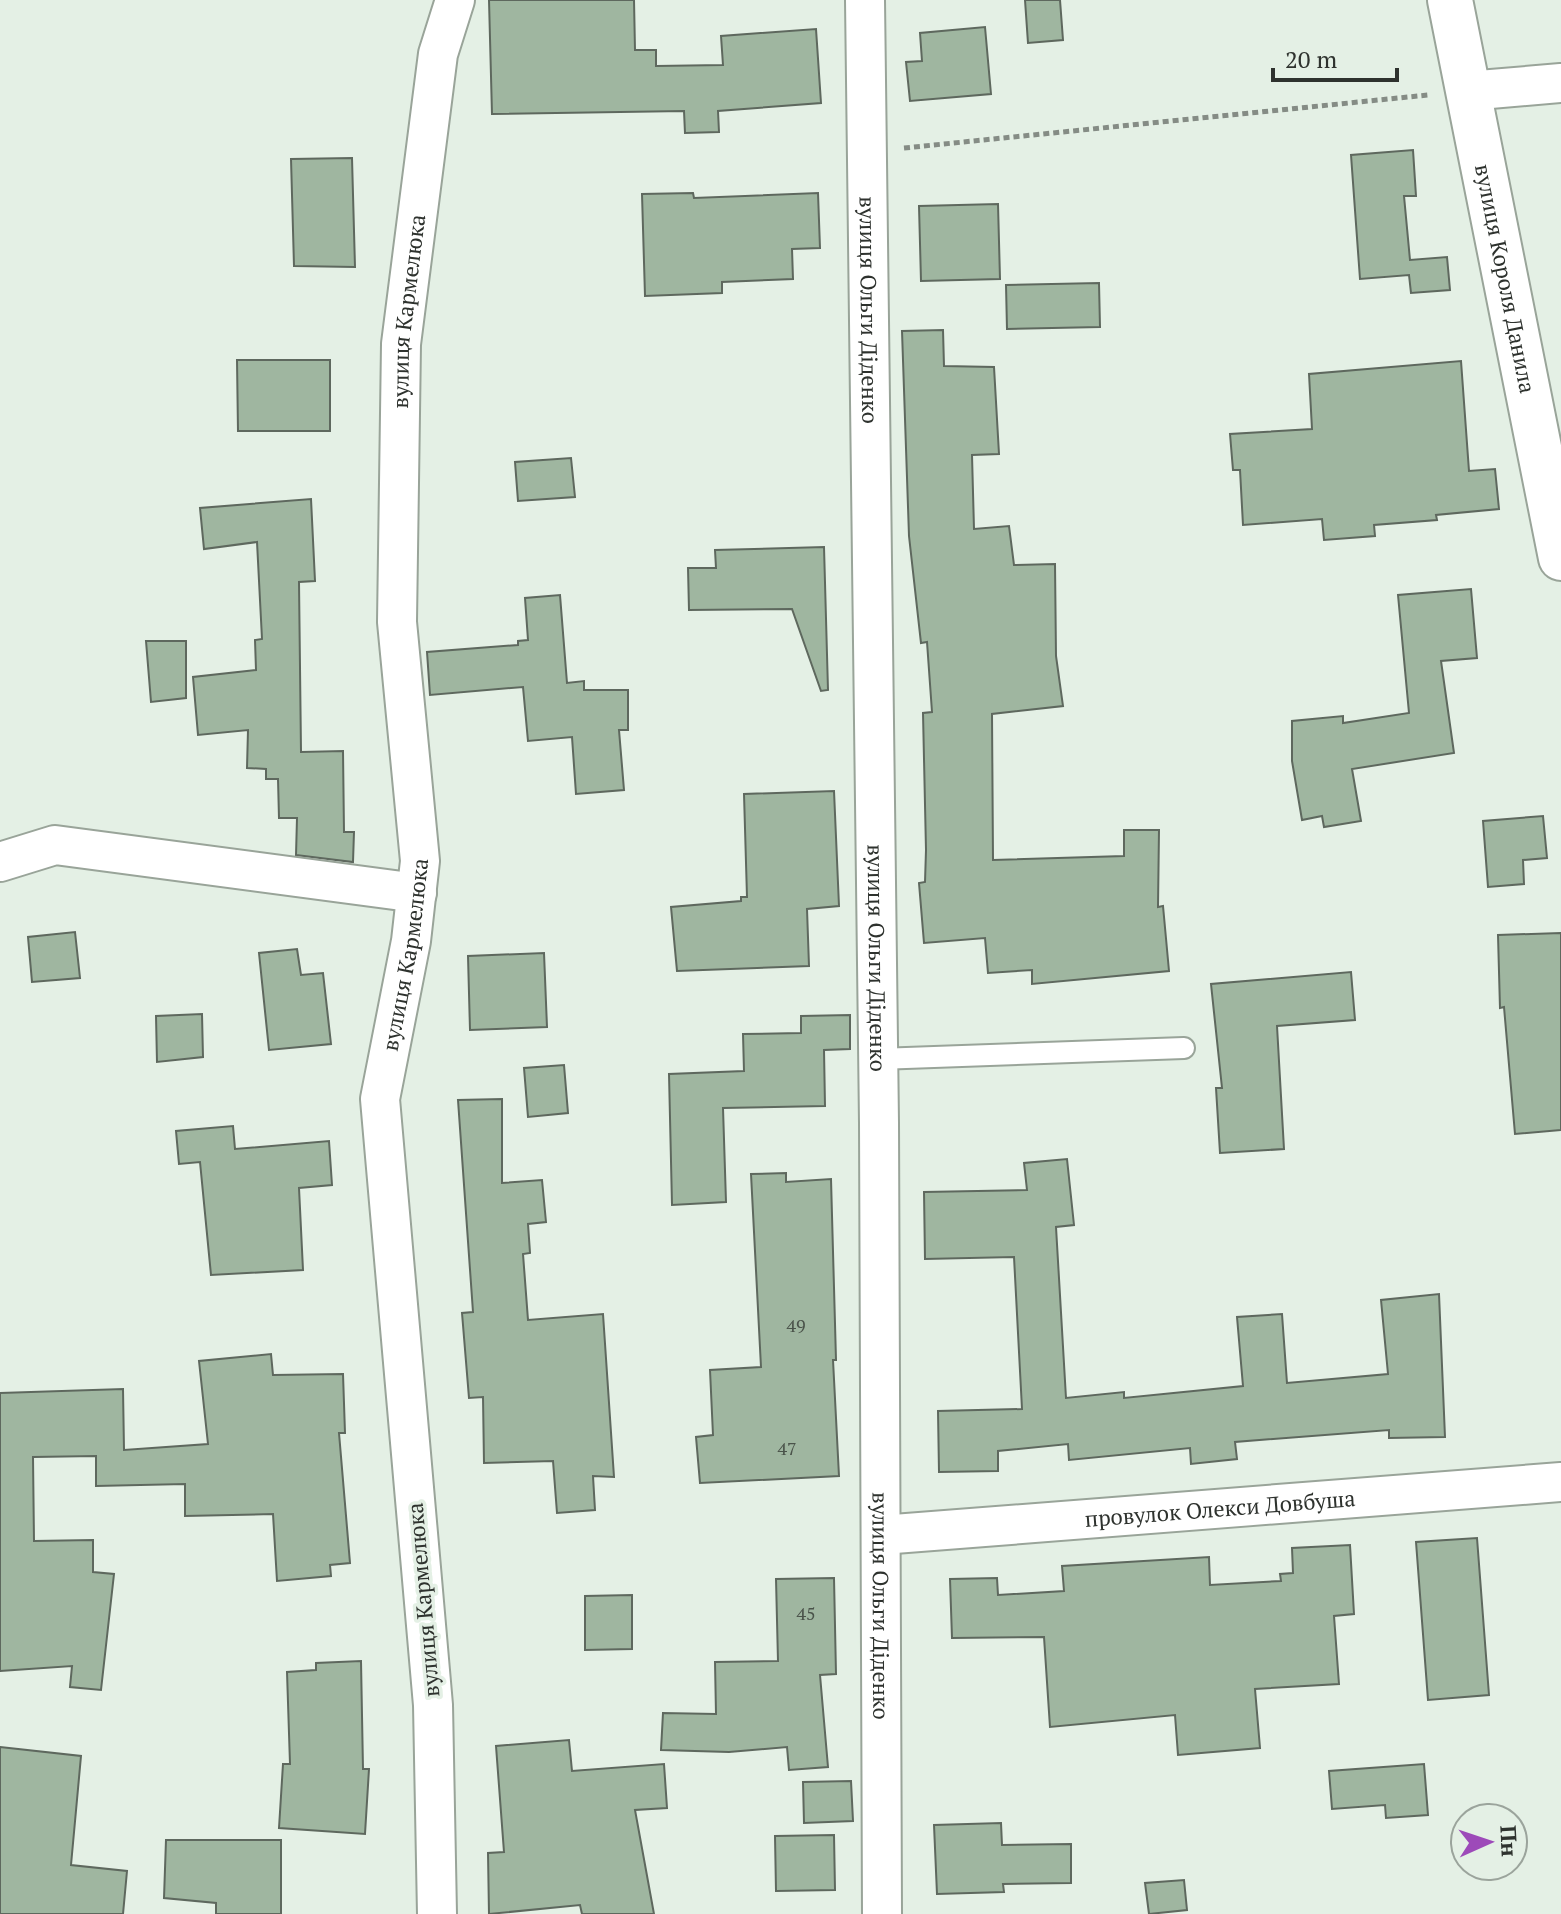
<svg xmlns="http://www.w3.org/2000/svg" width="1561" height="1914" font-family="'PT Serif',serif">
<style>
.building{fill:#9fb6a0;stroke:#5e685e;stroke-width:2}
.lines{fill:none;stroke-linecap:round;stroke-linejoin:round}
.service-casing{stroke:#99a499;stroke-width:24}
.minor-casing{stroke:#99a499;stroke-width:42}
.secondary-casing{stroke:#99a499;stroke-width:48}
.path{stroke:#858c85;stroke-width:5;stroke-dasharray:6 4;stroke-linecap:butt}
.service{stroke:#fff;stroke-width:20}
.minor{stroke:#fff;stroke-width:38}
.secondary{stroke:#fff;stroke-width:44}
.labels{text-anchor:middle;stroke-width:7;stroke-linejoin:round;paint-order:stroke}
.number-label{font-size:18px;fill:#4a534a}
.street-label{font-size:22px;fill:#2e322e;stroke:#e4f0e5}
</style>
<rect width="100%" height="100%" fill="#e4f0e5"/>
<g class="building">
<path d="M489,0H634L635,50H656V66L723,65L721,36L816,29L821,103L718,111L719,132L685,133L684,111L492,114Z"/>
<path d="M1025,0H1060L1063,40L1028,43Z"/>
<path d="M985,27L991,94L910,101L906,62L922,61L920,33Z"/>
<path d="M1413,150L1416,196H1404L1410,260L1447,257L1450,290L1411,293L1409,275L1360,279L1351,155Z"/>
<path d="M352,158L355,267L294,266L291,159Z"/>
<path d="M693,193L694,198L818,193L820,248L792,249L793,279L722,282V293L645,296L642,194Z"/>
<path d="M998,204L1000,279L921,281L919,206Z"/>
<path d="M1099,283L1100,327L1007,329L1006,285Z"/>
<path d="M943,330L944,366L994,367L999,454L972,455L974,529L1009,526L1014,565L1055,564L1056,656L1063,706L992,714L993,860L1124,856V830H1159L1158,907L1163,906L1169,971L1032,984V970L988,973L985,938L924,943L919,883L925,882L926,850L923,713L932,712L927,642L921,643L909,536L902,331Z"/>
<path d="M237,360H330V431H238Z"/>
<path d="M1461,361L1469,471L1495,469L1499,509L1436,515L1437,520L1374,525L1375,536L1324,540L1322,519L1243,525L1240,470H1233L1230,434L1312,429L1309,374Z"/>
<path d="M571,458L575,497L518,501L515,462Z"/>
<path d="M311,499L315,581L299,582L301,752L343,751L344,832H354L353,862L296,855L297,818H279L278,779H266V769L247,768L248,730L198,735L193,677L256,670L255,640L262,639L257,542L204,549L200,508Z"/>
<path d="M824,547L828,690L821,691L792,609L689,610L688,568H716L715,550Z"/>
<path d="M1471,589L1477,658L1441,661L1454,753L1352,769L1361,821L1324,827L1322,816L1302,820L1292,761V721L1343,716V723L1409,713L1398,595Z"/>
<path d="M560,595L567,683L584,681V690H628V730H619L624,790L576,794L572,737L528,741L523,687L430,695L427,652L518,645V641L528,640L525,598Z"/>
<path d="M146,641H186V698L151,702Z"/>
<path d="M834,791L839,906L807,909L809,966L677,971L671,907L741,901V897H747L744,794Z"/>
<path d="M1543,816L1547,858L1523,860L1524,884L1488,887L1483,821Z"/>
<path d="M75,932L80,978L32,982L28,937Z"/>
<path d="M1561,933V1130L1515,1134L1504,1007L1500,1008L1498,935Z"/>
<path d="M297,949L301,975L323,973L331,1044L269,1050L259,953Z"/>
<path d="M544,953L547,1027L470,1030L468,956Z"/>
<path d="M1351,972L1355,1020L1277,1026L1284,1149L1220,1153L1216,1088H1222L1211,984Z"/>
<path d="M202,1014L203,1057L157,1062L156,1016Z"/>
<path d="M850,1015V1049L824,1050L825,1106L723,1108L726,1202L672,1205L669,1074L744,1071L743,1034L801,1033V1016Z"/>
<path d="M564,1065L568,1113L528,1117L524,1068Z"/>
<path d="M502,1099V1183L542,1180L546,1222L528,1224L530,1253L523,1254L528,1320L603,1314L614,1477L593,1476L595,1510L557,1513L553,1461L484,1463L483,1397L469,1398L462,1313L473,1312L458,1100Z"/>
<path d="M233,1126L235,1149L329,1141L332,1185L299,1188L303,1270L211,1275L200,1162L179,1164L176,1131Z"/>
<path d="M1067,1159L1074,1225L1056,1227L1066,1398L1124,1392V1398L1243,1386L1237,1317L1282,1314L1287,1383L1388,1374L1381,1300L1439,1294L1445,1437L1389,1438V1430L1235,1442L1237,1459L1191,1464L1190,1448L1069,1460L1068,1444L998,1451V1471L939,1472L938,1411L1022,1409L1014,1257L925,1259L924,1192L1027,1190L1024,1163Z"/>
<path d="M786,1173V1182L831,1179L836,1360H833L839,1476L700,1483L696,1437L713,1435L710,1370L761,1367L751,1174Z"/>
<path d="M271,1354L273,1375L343,1374L345,1433H339L350,1563L330,1565L331,1576L277,1581L273,1514L185,1516V1484L96,1486V1456L33,1457L34,1541L93,1540V1572L114,1574L101,1690L70,1687L72,1666L0,1671V1393L123,1389L124,1450L208,1444L199,1361Z"/>
<path d="M1477,1538L1489,1695L1428,1700L1416,1542Z"/>
<path d="M1350,1545L1354,1614L1334,1616L1339,1684L1255,1689L1260,1748L1178,1755L1175,1715L1050,1727L1044,1637L952,1638L950,1579L997,1578L998,1595L1064,1591L1062,1566L1209,1557L1210,1585L1281,1581L1280,1574L1293,1573L1292,1548Z"/>
<path d="M834,1578L836,1674L820,1675L828,1767L789,1770L787,1747L729,1752L661,1750L663,1713L716,1714L715,1662L778,1661L776,1579Z"/>
<path d="M632,1595V1649L585,1650V1596Z"/>
<path d="M361,1661L363,1769H369L365,1834L279,1828L283,1764H290L287,1672L316,1670V1663Z"/>
<path d="M569,1740L572,1771L664,1764L667,1808L635,1810L654,1914H582L580,1905L489,1914L488,1853L504,1852L496,1746Z"/>
<path d="M0,1747L81,1756L71,1865L127,1871L123,1914H0Z"/>
<path d="M1424,1764L1428,1815L1386,1818L1385,1805L1332,1809L1329,1771Z"/>
<path d="M851,1781L853,1821L804,1823L803,1782Z"/>
<path d="M1001,1823L1002,1845L1071,1844V1883L1003,1884L1004,1892L937,1894L934,1825Z"/>
<path d="M834,1835L835,1890L776,1891L775,1836Z"/>
<path d="M166,1840H281V1914H216V1903L164,1898Z"/>
<path d="M1184,1880L1187,1910L1149,1914L1145,1883Z"/>
</g>
<g class="lines">
<defs>
<path id="service" d="M878,1059L1184,1048"/>
<g id="minor">
<path id="s1" d="M865,0L879,1123L882,1914"/>
<path d="M1467,91L1561,83"/>
<path d="M0,862L55,845L417,893"/>
<path id="s2" d="M881,1535L1561,1482"/>
<path id="s3" d="M437,1914L433,1705L380,1099L411,941L420,861L397,622L401,344L438,54L455,0"/>
</g>
<g id="secondary">
<path id="s4" d="M1450,0L1561,558"/>
</g>
</defs>
<use href="#service" class="service-casing"/>
<use href="#minor" class="minor-casing"/>
<use href="#secondary" class="secondary-casing"/>
<path class="path" d="M904,148L1428,95"/>
<use href="#service" class="service"/>
<use href="#minor" class="minor"/>
<use href="#secondary" class="secondary"/>
</g>
<g class="labels">
<g class="number-label">
<text x="796" y="1332">49</text>
<text x="787" y="1455">47</text>
<text x="806" y="1620">45</text>
</g>
<g class="street-label">
<text dy="8" stroke="none"><textPath href="#s4" startOffset="284">вулиця Короля Данила</textPath></text>
<text dy="8" stroke="none"><textPath href="#s1" startOffset="310">вулиця Ольги Діденко</textPath></text>
<text dy="8" stroke="none"><textPath href="#s3" startOffset="1610">вулиця Кармелюка</textPath></text>
<text dy="8" stroke="none"><textPath href="#s3" startOffset="964">вулиця Кармелюка</textPath></text>
<text dy="8" stroke="none"><textPath href="#s1" startOffset="958">вулиця Ольги Діденко</textPath></text>
<text dy="8" stroke="none"><textPath href="#s2" startOffset="340">провулок Олекси Довбуша</textPath></text>
<text transform="translate(423 1600) rotate(-95)" y="8">вулиця Кармелюка</text>
<text dy="8" stroke="none"><textPath href="#s1" startOffset="1606">вулиця Ольги Діденко</textPath></text>
</g>
</g>
<g transform="translate(1489 1842) rotate(87)"><circle r="38" fill="#e4f0e5" stroke="#9ba49c" stroke-width="2"/>
<path d="M0-6L14 30L0 20L-14 30Z" fill="#9d4ab9"/>
<text y="-12" font-size="22" font-weight="bold" text-anchor="middle" fill="#2e322e">Пн</text>
</g>
<path d="M1273 68v12h124v-12" fill="none" stroke="#2e322e" stroke-width="4"/>
<text x="1285" y="68" font-size="24" fill="#2e322e" stroke="#e4f0e5" stroke-width="6" paint-order="stroke">20 m</text>
</svg>
